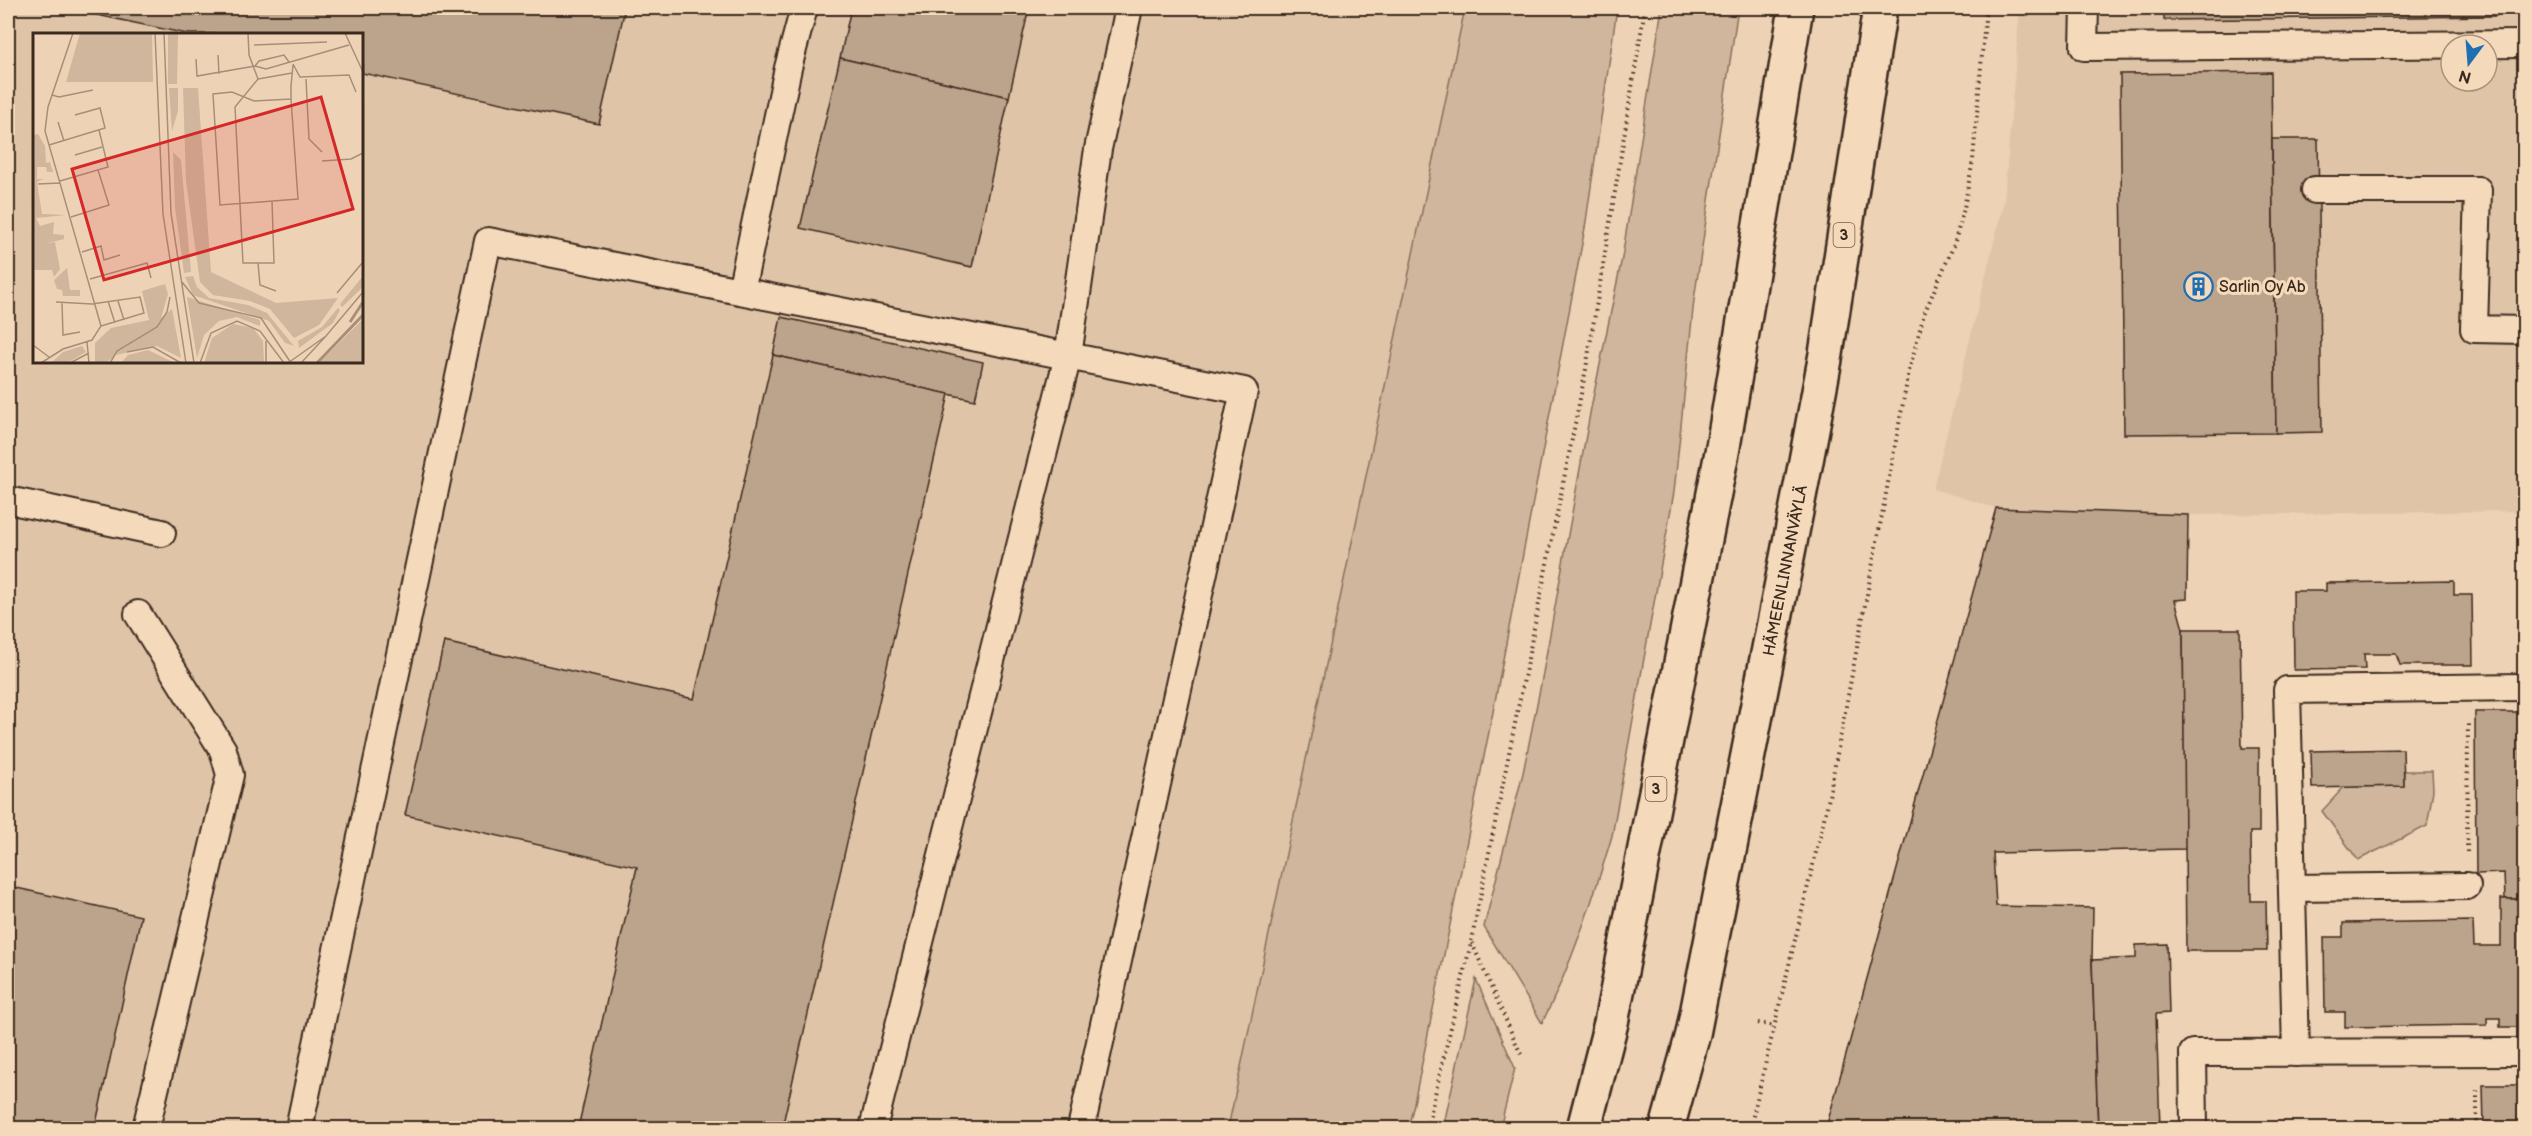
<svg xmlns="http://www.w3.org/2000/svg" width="2532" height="1136" font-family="'Balsamiq Sans',sans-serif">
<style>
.built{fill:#dfc4a8;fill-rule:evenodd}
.green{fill:#d0b69c;stroke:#86705d;stroke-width:1.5}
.building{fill:#bca38b;stroke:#3b2a1e;stroke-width:1.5}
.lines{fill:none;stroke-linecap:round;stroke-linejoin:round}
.lane-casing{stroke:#3b2a1e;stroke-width:30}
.highway-casing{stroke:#3b2a1e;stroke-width:38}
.path{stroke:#3b2a1e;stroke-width:4;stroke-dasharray:1.5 4.5;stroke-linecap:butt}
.lane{stroke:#f5d9bb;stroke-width:26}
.highway{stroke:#f5d9bb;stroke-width:33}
.labels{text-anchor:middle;stroke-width:6;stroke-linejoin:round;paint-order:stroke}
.shield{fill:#f5d9bb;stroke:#735e4d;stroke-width:1.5}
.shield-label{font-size:15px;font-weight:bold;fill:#3b2a1e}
.poi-label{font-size:16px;fill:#3b2a1e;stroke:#f5d9bb;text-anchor:start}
.street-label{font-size:16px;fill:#3b2a1e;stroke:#f5d9bb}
.inset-river{fill:none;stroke:#a78f79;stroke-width:3}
.inset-road{fill:none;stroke:#a68f79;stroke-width:1.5}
.view{fill:#d62828;fill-opacity:0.15;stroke:#d62828;stroke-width:3}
.inset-edge{fill:none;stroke:#3b2a1e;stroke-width:3}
</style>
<rect width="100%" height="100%" fill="#eed2b5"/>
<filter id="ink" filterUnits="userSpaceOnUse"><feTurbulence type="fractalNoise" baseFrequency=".0167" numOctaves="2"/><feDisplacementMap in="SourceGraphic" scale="12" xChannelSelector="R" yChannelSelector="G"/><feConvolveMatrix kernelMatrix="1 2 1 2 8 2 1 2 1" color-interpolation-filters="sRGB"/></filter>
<g filter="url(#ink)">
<g class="built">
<path d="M8,8H1465L1228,1128H8ZM34,34H362V362H34Z"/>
<path d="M2020,8H2524V511L2188,515L1996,508L1933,489L2004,201ZM2451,45H2487V81H2451Z"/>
</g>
<g class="green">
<path d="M1465,8H1617L1585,228L1493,712L1413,1108L1408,1128H1228Z"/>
<path d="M1662,8H1738L1694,300L1674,492L1612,836C1593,899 1572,964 1542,1023L1484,927L1523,773L1541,684L1591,408L1622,258Z"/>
<path d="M2404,771H2432L2433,790L2427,826L2358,860L2322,811L2344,787L2404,786Z"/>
<path d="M1476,979L1515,1068L1500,1128H1443Z"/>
<path d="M2385,1125L2388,1128L2279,1126Z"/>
</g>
<g class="building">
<path d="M64,8H625L599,124L362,73V34H187Z"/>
<path d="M851,8H1029L1009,97L840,58Z"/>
<path d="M2164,8H2496V16L2164,20Z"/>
<path d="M840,58L1009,97L972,267L800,228Z"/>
<path d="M2271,72L2276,433L2124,434L2120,74Z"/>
<path d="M2272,139H2318L2322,432L2276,433Z"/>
<path d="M781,317L983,362L975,400L773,355Z"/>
<path d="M773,355L949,394L782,1128H578L637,867L405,815L444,642L694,699Z"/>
<path d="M1996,508L2188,515L2187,599L2175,600L2183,629L2186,849L1993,853L1996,906L2093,908L2092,960L2098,1128H1826Z"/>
<path d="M2454,581V595H2472L2473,665H2400L2396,654H2364L2365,669L2294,670L2293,591H2326V583Z"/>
<path d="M2183,629H2240L2242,748H2259V832H2250L2251,901H2266L2267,951H2186Z"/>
<path d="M2475,712H2524V899H2505L2504,873L2476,874Z"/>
<path d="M2403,749L2404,786L2312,788L2311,751Z"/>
<path d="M8,886L141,916L95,1128H8Z"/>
<path d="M2501,899H2524V1027H2500V1018H2487V1025L2345,1027V1012H2325L2324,937H2343V923L2473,921L2474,946H2501Z"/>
<path d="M2167,944L2169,1013L2156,1014L2160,1127L2098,1128L2092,960L2136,958V945Z"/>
<path d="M2483,1085H2524V1128H2484Z"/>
<path d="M2279,1126V1128H2242V1127Z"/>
</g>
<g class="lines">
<defs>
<g id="lane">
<path d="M2085,8L2084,47L2524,44"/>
<path d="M2315,190H2478L2474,329L2524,330"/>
<path d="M741,291L788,68L804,8"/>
<path d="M8,500L162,533"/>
<path d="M138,614L223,750L230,775L146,1128"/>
<path d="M2292,888L2467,886"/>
<path d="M2296,1053L2287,690L2524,687"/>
<path d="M299,1128L488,241L1244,391L1081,1128"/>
<path d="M873,1128L1068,356L1098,149L1129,8"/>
<path d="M2194,1128L2193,1053L2524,1052"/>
</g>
<g id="highway">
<path d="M1584,1128L1611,1023L1723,447L1796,8"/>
<path id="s1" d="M1667,1128L1693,1034L1806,461L1826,354L1880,8"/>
</g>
</defs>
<use href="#lane" class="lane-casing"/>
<use href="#highway" class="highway-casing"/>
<g class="path">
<path d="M2467,852L2468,722"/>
<path d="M1472,943L1522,1057"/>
<path d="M1758,1023L1775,1026"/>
<path d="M1427,1128L1471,943L1586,369L1645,8"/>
<path d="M1750,1128L1828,802L1909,371L1924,314L1954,245L1964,208L1973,160L1986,8"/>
<path d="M2477,1128V1087"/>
</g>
<use href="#lane" class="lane"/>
<use href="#highway" class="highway"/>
</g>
</g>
<defs>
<symbol id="building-ring" viewBox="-11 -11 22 22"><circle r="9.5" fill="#f5d9bb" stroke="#1f6fb2" stroke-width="1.5"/><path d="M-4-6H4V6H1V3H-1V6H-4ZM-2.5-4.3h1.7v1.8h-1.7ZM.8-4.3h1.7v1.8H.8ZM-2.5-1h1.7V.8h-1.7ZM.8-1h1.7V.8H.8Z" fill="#1f6fb2"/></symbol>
</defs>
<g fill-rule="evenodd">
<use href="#building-ring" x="2182" y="270" width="33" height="33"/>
</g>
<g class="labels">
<g class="shield">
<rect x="1833.5" y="223" width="21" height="24" rx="4.5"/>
<rect x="1645.5" y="777" width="21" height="24" rx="4.5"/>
</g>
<g class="shield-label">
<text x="1844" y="240">3</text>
<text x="1656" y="794">3</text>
</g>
<g class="poi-label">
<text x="2219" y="292">Sarlin Oy Ab</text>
</g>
<g class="street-label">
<text dy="6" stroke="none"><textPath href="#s1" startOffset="570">HÄMEENLINNANVÄYLÄ</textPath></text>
</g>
</g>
<g transform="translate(33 33)">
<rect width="330" height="330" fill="#eed2b5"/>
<path d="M47,0H119L120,49H33ZM135,0H145L144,51H135ZM136,55H145V78L139,98ZM150,55H165L178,239L243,270L305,265L286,292L261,305L237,276L217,268L180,262L167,249L153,148ZM5,101L12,113L13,130L17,129L20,139H14L13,134H4V146H10L4,149L9,181L33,182L3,185L7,193L21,189L20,201L31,202V206L11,211L22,209L27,236L21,244L19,237H0V102ZM140,119L148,127L158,239L151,240L142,175ZM34,235L37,257H47V263H30L29,257L24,256L21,247ZM160,243L164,254L176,265L215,272L234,280L261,313L252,310L236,288L160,262L152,244ZM330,243V254L309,274L307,271ZM132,251L135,261L128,285L73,330H62V310L78,295L116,287L109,258ZM154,264L227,287V293L204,284L186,288L171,302L164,325ZM305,275L307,277L300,290L266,315L265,308L289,294ZM139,276L148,325L124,313L83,322ZM330,286V330H280L289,327ZM200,291L220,295L230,308L231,330H171L179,305ZM49,313L53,319L34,330H18L30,319ZM115,317L142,330H88L95,322Z" fill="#d0b69c"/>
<path class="inset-river" d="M317,289L330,269M284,330L330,282"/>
<path class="inset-road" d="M122,0L130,181L153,330M131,0L138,180L161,330M215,0L216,22L225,46L202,74L210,230H241L239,168M312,0L330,39M221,12L294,9M185,22L186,41M163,26L164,43L222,33L226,28L251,22L256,29M260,31L267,44L316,42L323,59M222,33L233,36L316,12M225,46L259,40M273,46L276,106L289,119M19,62L26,64L60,57M258,66L221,68L199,59L180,61L187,172L265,166L258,66V53L260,32M25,89L31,108M16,112L72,95L67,75L42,82M42,122L69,114M289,128L318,126L330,120M27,148L75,134L66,97M5,151L27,150M38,184L76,172L65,137M49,219L68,213L71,227L87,222M225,230L227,252L243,258M57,246L114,230L118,245M149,249L166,270L228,285L258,330M304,260L330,229M75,268L82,290M85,268L91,287M23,269L59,271L107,264L111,280L68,293M29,270L30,302L47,299M233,308V330M54,309L56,330M0,312L16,324M94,319L120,314L148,330M8,330L30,316L59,307L68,293L12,98L15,74L40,0M37,330L56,320M77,330L84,318L124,294L134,279L137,264M167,330L178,300L204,288L227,298L251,330M255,330L293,303L330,259M268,330L293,303"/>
<path class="view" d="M288,64L320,176L71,247L39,136Z"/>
<rect width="330" height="330" class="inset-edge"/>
</g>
<rect width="2532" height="1136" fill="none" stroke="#f5d9bb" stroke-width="30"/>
<rect x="15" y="15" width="2502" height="1106" fill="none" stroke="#3b2a1e" stroke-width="2" filter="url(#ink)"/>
<g transform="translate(2469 63) rotate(196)"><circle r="28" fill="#f5d9bb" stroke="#ab937c" stroke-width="1.5"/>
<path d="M0-4.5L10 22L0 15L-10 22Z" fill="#1f6fb2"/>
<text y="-9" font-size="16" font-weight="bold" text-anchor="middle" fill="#3b2a1e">N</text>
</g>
</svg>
